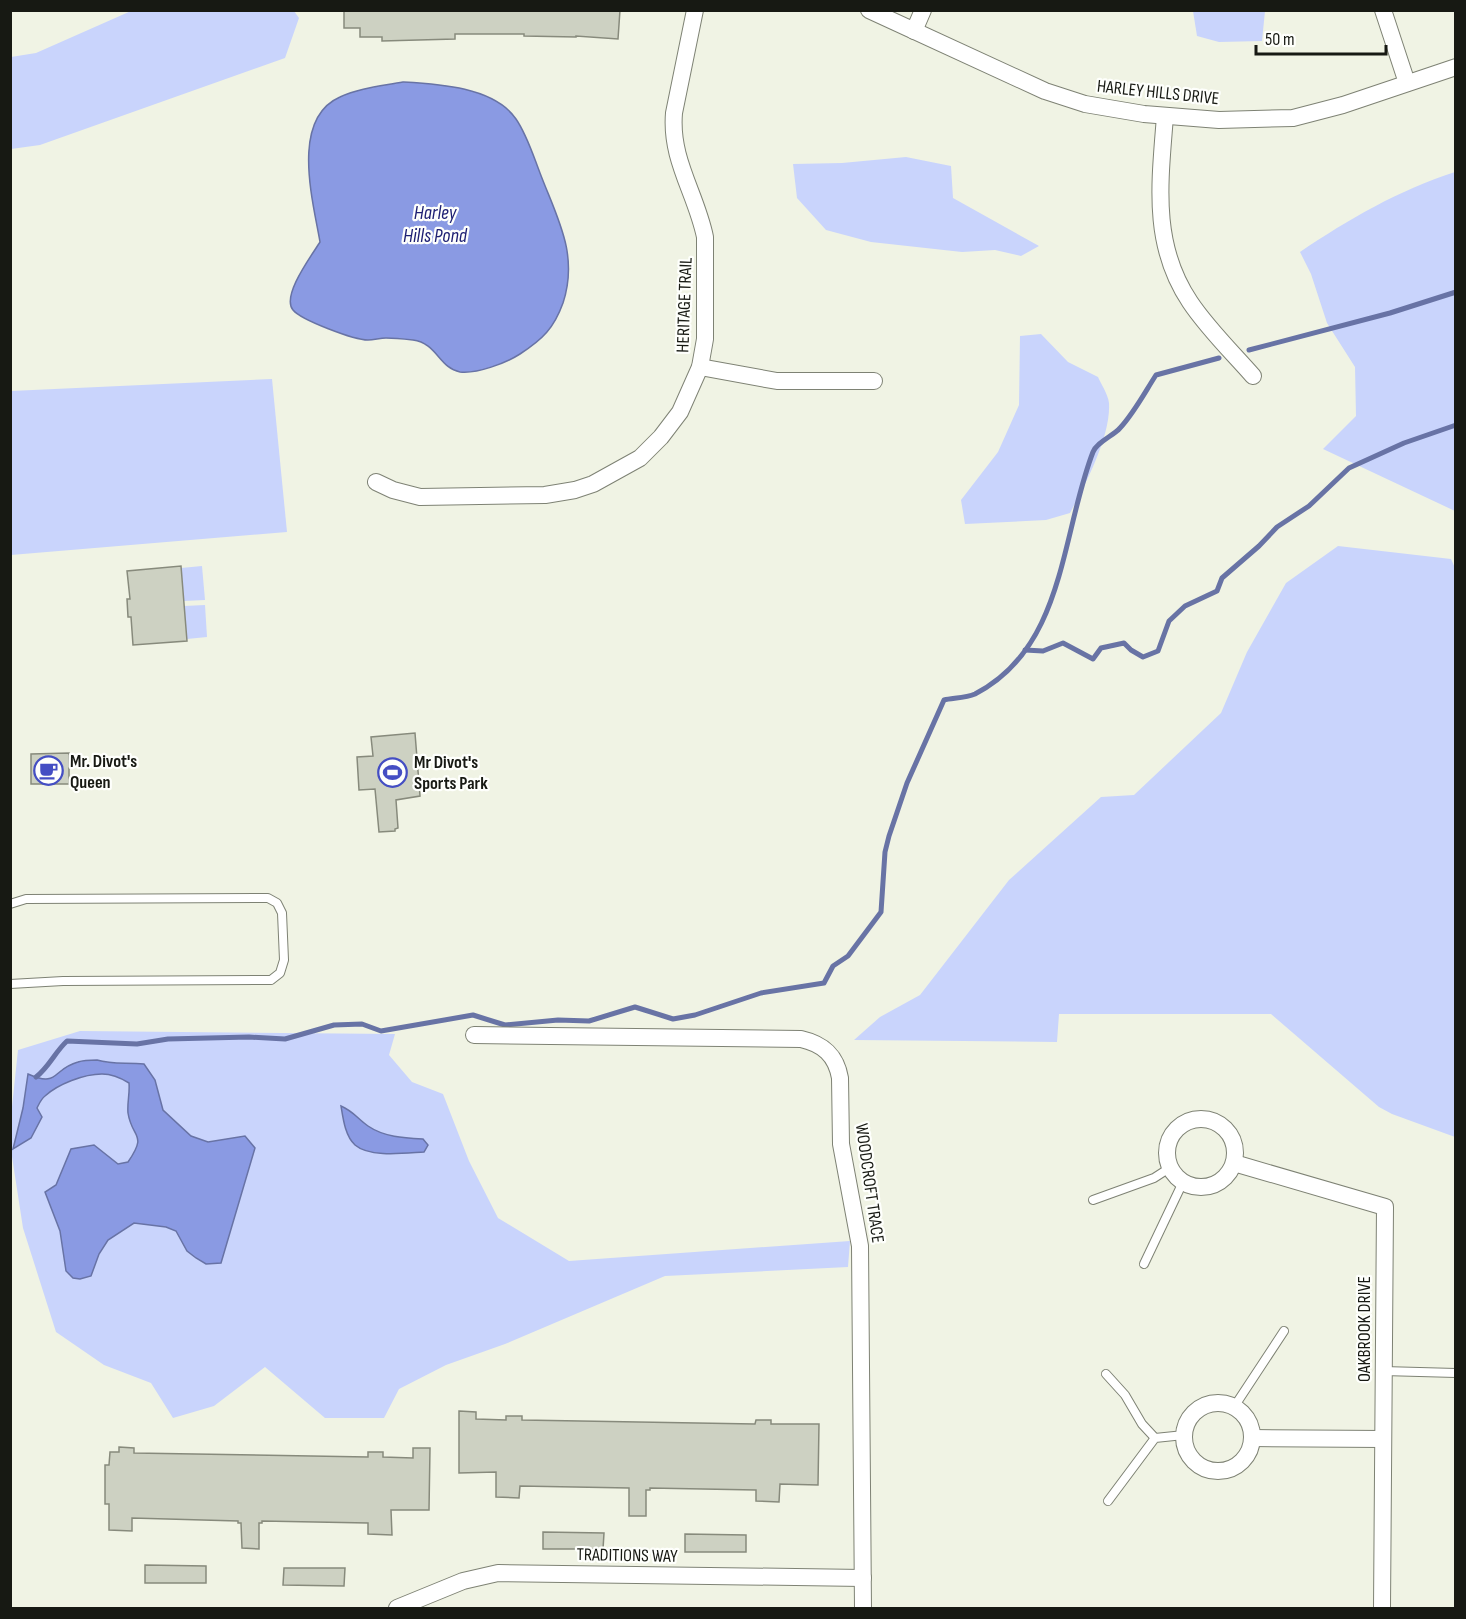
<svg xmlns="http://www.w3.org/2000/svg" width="1466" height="1619" font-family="'Sofia Sans Condensed',sans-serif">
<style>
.green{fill:#c9d4fc}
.water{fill:#8a9ae3;stroke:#6873a5;stroke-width:1.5}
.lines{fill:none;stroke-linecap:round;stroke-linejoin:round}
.stream{stroke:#6873a5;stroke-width:5}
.building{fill:#cdd1c2;stroke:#878a7c;stroke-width:1.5}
.lane-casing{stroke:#7e8274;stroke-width:10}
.street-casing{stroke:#7e8274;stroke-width:18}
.lane{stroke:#fff;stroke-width:8}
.street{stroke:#fff;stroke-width:16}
.labels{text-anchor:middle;stroke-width:4.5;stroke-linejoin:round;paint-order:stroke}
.street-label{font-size:18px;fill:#171913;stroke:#fefffc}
.poi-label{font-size:18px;font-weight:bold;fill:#171913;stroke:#fefffc;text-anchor:start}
.water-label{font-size:20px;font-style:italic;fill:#1e2073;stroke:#fefffc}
</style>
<rect width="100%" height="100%" fill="#f0f3e4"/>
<g class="green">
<path d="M294,11L299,18L285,58L40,145L11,149V57L36,53L131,11Z"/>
<path d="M1193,11H1265L1262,41L1219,42L1197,36Z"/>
<path d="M906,157L951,166L953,198L1039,246L1021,256L995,250L962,252L871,242L826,230L797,198L793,164L842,163Z"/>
<path d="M1455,172H1456L1455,511L1323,449L1356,416L1355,367L1327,323L1311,274L1300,252C1349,219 1399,190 1455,172Z"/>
<path d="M1041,334L1068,362L1098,377C1101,384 1108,394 1109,403C1111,436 1085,485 1070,513L1046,520L965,524L961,500L998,452L1019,405L1020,336Z"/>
<path d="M272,379L287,532L11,555V391Z"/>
<path d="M1338,546L1451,559L1455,568V1137L1392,1114L1379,1107L1271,1014H1059L1057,1042L854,1040L880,1017L920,995L1009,880L1101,797L1134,795L1221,713L1247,652L1286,583Z"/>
<path d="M202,566L205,600L184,601L181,568Z"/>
<path d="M205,605L207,637L187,639L184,606Z"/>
<path d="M80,1031L395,1034L389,1055L412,1082L443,1094L469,1161L498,1218L569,1261L850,1241L848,1267L665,1276L505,1344L446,1365L399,1389L384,1418H325L265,1367L214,1406L173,1418L151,1383L104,1365L56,1332L23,1228L11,1150V1116L18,1050Z"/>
</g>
<g class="water">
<path d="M403,82C438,84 494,87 516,119C527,135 533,155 540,173C557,218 579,254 563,303C554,328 543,339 520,354C506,363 477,374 460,372C439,368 437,343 413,340C404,339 395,338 386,338C380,338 374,340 368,340C354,340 301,320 293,310C281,296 312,255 320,242C313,201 290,119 340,97C359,88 382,86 403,82Z"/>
<path d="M97,1060C113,1065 127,1062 144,1064L155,1080L163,1110L191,1136L208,1142L245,1136L255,1148L221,1263L206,1264L196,1258L187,1251L176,1231L166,1227L134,1223L108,1240L99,1254L91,1276L80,1279L73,1278L66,1271L60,1231L45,1192L56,1185L71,1149L94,1145L118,1164L128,1162C148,1133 132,1139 128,1113C127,1103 130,1093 129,1083C121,1078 112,1074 102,1074C84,1074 58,1084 45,1096C41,1099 39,1104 37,1108L42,1117L31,1138L13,1149L23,1108L28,1074C59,1088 52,1069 78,1062C84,1060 91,1060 97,1060Z"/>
<path d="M341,1106C353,1111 358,1119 368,1126C384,1137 404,1138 423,1139L428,1145L424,1152C406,1153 370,1158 355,1145C345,1136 343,1118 341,1106Z"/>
</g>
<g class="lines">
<g class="stream">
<path d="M1249,350L1390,313L1456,292"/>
<path d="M1025,650L1043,651L1063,643L1093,659L1101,648L1124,643L1131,650L1143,657L1158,651L1169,621L1185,606L1217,591L1222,578L1259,546L1277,527L1309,506L1349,468L1404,443L1456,425"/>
<path d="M36,1077C49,1067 55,1052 67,1041L137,1044L168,1039L249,1037L285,1039L334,1025L362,1024L381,1031L473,1015L505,1025L558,1020L589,1021L635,1007L673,1019L695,1015L761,993L824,983L833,966L848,956L881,912L885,852L889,836L907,783L944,700C953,698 966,698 975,694C1065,648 1061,534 1093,452C1097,442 1113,436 1120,428C1134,413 1145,392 1156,375L1219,358"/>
</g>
</g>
<g class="building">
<path d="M344,10H620L618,39L576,36V37L524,36V34H455V39L382,41V37H360V28H344Z"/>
<path d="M181,566L187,641L133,645L131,617H128L127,599H130L127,571Z"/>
<path d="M415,733L420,796L396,800L398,828L395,829V831L379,832L375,789L359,790L357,757L373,756L371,737Z"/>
<path d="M69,753V784H31V754Z"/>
<path d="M459,1411L476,1412V1419L506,1420V1416H522V1420L755,1424L756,1420H771V1424H819L818,1485L780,1484L779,1502L756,1501V1490L650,1488V1490H646V1516H629V1488L520,1486L519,1498L496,1497V1472L459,1473Z"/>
<path d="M119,1447L134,1448V1453L368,1457V1452H383V1457L413,1458V1448H430L429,1510H391L392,1535L368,1534V1523L262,1521V1523H259V1549L242,1548L241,1523H238V1521L132,1518V1531L109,1530V1504H105V1465H109L110,1452H119Z"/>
<path d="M543,1532L604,1533L603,1549H543Z"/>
<path d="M685,1534L746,1535V1552H685Z"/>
<path d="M145,1565L206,1566V1583H145Z"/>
<path d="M284,1568H345L344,1586L283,1585Z"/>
</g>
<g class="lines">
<defs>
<g id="lane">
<path d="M10,904L26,899L268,898L277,903L282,913L284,960L280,973L271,980L63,981L10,984"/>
<path d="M1093,1200L1154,1178L1171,1167"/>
<path d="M1144,1264L1183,1182"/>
<path d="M1383,1371L1456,1373"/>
<path d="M1106,1374L1125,1395L1142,1424L1155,1438"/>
<path d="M1234,1407L1284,1331"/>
<path d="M1108,1501L1155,1438L1184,1435"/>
</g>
<g id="street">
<path d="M869,10L1045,91L1085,104L1144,114L1219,120L1293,118L1343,105L1456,67"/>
<path d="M1383,10L1407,83"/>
<path d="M914,31L923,10"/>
<path d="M1165,116C1160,182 1151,244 1190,302C1208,329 1232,352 1253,376"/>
<path d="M700,367L777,381H874"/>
<path d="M376,482L393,490L420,497L545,495L575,490L593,484L640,458L661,437L680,412L700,367L705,339V237C696,193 670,160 674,113L695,10"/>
<path d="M474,1035L801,1039C823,1044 836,1055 840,1078L841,1144L860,1246L863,1608"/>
<circle cx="1201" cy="1153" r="34"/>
<path d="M1234,1163L1385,1207L1382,1608"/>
<circle cx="1218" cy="1437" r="34"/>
<path d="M1252,1438L1383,1439"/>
<path d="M397,1608L463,1581L498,1573L863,1578"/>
</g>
</defs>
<use href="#lane" class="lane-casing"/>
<use href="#street" class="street-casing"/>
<use href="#lane" class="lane"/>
<use href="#street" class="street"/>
</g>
<defs>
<symbol id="cafe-ring" viewBox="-11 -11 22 22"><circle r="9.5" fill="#fefffc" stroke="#444ec3" stroke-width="1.5"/><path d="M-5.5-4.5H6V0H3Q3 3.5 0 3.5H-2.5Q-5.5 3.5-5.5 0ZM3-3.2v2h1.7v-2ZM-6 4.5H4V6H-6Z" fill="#444ec3"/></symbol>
<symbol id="stadium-ring" viewBox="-11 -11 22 22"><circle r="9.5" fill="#fefffc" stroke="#444ec3" stroke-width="1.5"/><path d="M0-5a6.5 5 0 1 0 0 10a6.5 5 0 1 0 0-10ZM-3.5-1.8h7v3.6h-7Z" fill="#444ec3"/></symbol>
</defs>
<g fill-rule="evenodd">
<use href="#cafe-ring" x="32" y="754" width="33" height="33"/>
<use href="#stadium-ring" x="376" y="756" width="33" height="33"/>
</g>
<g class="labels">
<g class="street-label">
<text transform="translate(1158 92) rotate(6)" y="6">HARLEY HILLS DRIVE</text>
<text transform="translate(684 305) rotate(-88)" y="6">HERITAGE TRAIL</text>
<text transform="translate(870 1183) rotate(82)" y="6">WOODCROFT TRACE</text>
<text transform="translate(1364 1329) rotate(-90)" y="6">OAKBROOK DRIVE</text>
<text transform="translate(627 1555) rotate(1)" y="6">TRADITIONS WAY</text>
</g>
<g class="poi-label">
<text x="70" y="767">Mr. Divot's<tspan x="70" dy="21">Queen</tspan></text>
<text x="414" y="768">Mr Divot's<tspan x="414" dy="21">Sports Park</tspan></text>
</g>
<g class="water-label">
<text x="435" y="219">Harley<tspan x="435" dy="23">Hills Pond</tspan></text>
</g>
</g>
<rect width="1466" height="1619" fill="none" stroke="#171913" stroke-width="24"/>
<path d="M1256 45v9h130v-9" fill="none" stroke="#171913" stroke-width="3"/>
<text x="1265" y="45" font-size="18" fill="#171913" stroke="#fefffc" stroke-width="4.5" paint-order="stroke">50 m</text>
</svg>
